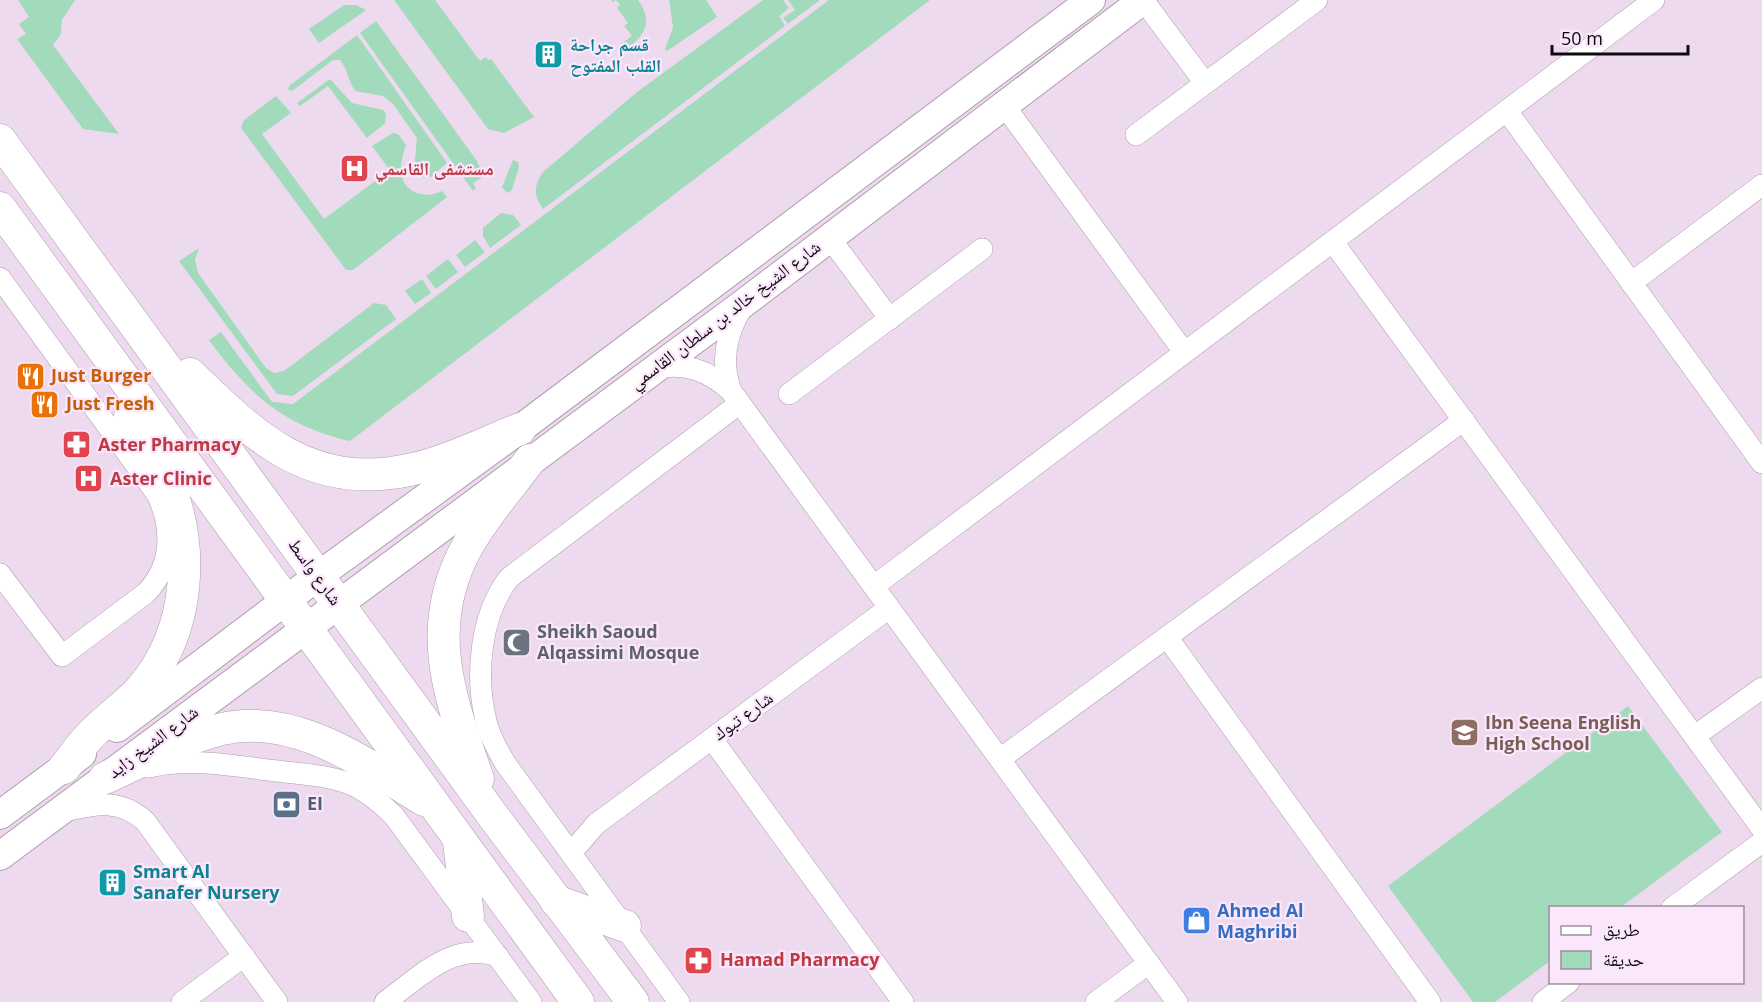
<svg xmlns="http://www.w3.org/2000/svg" width="1762" height="1002" font-family="'Open Sans','Noto Naskh Arabic',sans-serif">
<style>
.green{fill:#a1dbbb}
.lines{fill:none;stroke-linecap:round;stroke-linejoin:round}
.minor-casing{stroke:#ae9caf;stroke-width:22}
.secondary-casing{stroke:#ae9caf;stroke-width:30}
.primary-casing{stroke:#ae9caf;stroke-width:33}
.minor{stroke:#fff;stroke-width:21}
.secondary{stroke:#fff;stroke-width:28}
.primary{stroke:#fff;stroke-width:32}
.labels{text-anchor:middle;stroke-width:4.5;stroke-linejoin:round;paint-order:stroke}
.culture-label{font-size:18px;font-weight:bold;fill:#0d838f;stroke:#fbe7fb;text-anchor:start}
.health-label{font-size:18px;font-weight:bold;fill:#be3a42;stroke:#fbe7fb;text-anchor:start}
.street-label{font-size:18px;fill:#0f090f;stroke:#fbe7fb}
.food-label{font-size:18px;font-weight:bold;fill:#c56008;stroke:#fbe7fb;text-anchor:start}
.worship-label{font-size:18px;font-weight:bold;fill:#5b616d;stroke:#fbe7fb;text-anchor:start}
.education-label{font-size:18px;font-weight:bold;fill:#785e54;stroke:#fbe7fb;text-anchor:start}
.service-label{font-size:18px;font-weight:bold;fill:#4e5e75;stroke:#fbe7fb;text-anchor:start}
.shop-label{font-size:18px;font-weight:bold;fill:#366cbe;stroke:#fbe7fb;text-anchor:start}
</style>
<rect width="100%" height="100%" fill="#eedaee"/>
<g class="green">
<path d="M18,0H75L62,20L61,34L53,45L119,134L83,129L17,39L26,34L19,24L29,17Z"/>
<path d="M394,0H435L480,61L486,57L488,60L491,59L534,117L504,133L488,129Z"/>
<path d="M611,0H638C654,22 645,36 625,50L621,44L632,36L624,26L628,23L617,8L620,5L616,0L613,2Z"/>
<path d="M669,0H706L717,17L667,51L665,49L673,27Z"/>
<path d="M763,0H783L789,8L779,16L785,26L543,209C533,196 534,185 543,172L637,92Z"/>
<path d="M788,0H820L788,24L783,18L795,10Z"/>
<path d="M829,0H930L350,441C282,425 249,394 209,340L221,332L272,402L293,404Z"/>
<path d="M344,5H356L366,10L319,43L309,29Z"/>
<path d="M376,21L477,161L484,176L473,183L476,188L473,191L360,33Z"/>
<path d="M357,35L447,163L431,177H421L414,170L417,138L393,104L383,96L355,91C348,80 348,70 340,60H333L292,91L288,90L289,86Z"/>
<path d="M330,79L352,103L383,110L386,114L385,123L367,138L328,86L300,106L297,103Z"/>
<path d="M276,96L291,113L262,134L324,219L390,170L372,146L393,133L398,134L406,145C403,154 400,164 401,174C405,194 426,199 442,191L447,197L353,270H346L241,128L244,120Z"/>
<path d="M513,160L518,162L519,167L512,190L507,193L502,187Z"/>
<path d="M501,213L513,215L521,225L490,248L483,236V228Z"/>
<path d="M475,240L485,252L465,267L456,255Z"/>
<path d="M199,248L195,260L198,273L266,368L274,373L284,371L374,303L386,305L396,319L293,396L277,394L179,261Z"/>
<path d="M448,259L458,272L436,289L426,276Z"/>
<path d="M422,279L431,293L415,304L405,291Z"/>
<path d="M1628,706L1722,832L1621,907L1550,908V961L1495,1002H1473L1388,886Z"/>
</g>
<g class="lines">
<defs>
<g id="minor">
<path d="M1143,0L1205,83"/>
<path d="M1004,105L1184,352"/>
<path d="M1507,111L1762,463"/>
<path d="M1136,135L1317,0"/>
<path d="M829,237L890,319"/>
<path d="M1333,242L1762,829"/>
<path d="M0,278L157,494C173,528 173,565 146,593L62,656L0,574"/>
<path d="M1631,283L1762,185"/>
<path d="M656,368C686,362 709,371 731,391L1177,1002"/>
<path d="M731,391C720,361 726,333 743,306"/>
<path d="M789,394L982,249"/>
<path d="M874,586L1654,0"/>
<path d="M1167,637L1430,1002"/>
<path d="M1695,736L1762,688"/>
<path d="M712,739L903,1002"/>
<path d="M1000,759L1464,420"/>
<path d="M149,767C191,757 234,766 277,771C301,774 327,775 350,784C367,791 381,803 394,816L531,1002"/>
<path d="M64,811C95,804 119,798 145,821L277,1002"/>
<path d="M572,852L596,824L889,608"/>
<path d="M1672,908L1762,842"/>
<path d="M182,1002L244,956"/>
<path d="M385,1002C420,977 452,941 498,956"/>
<path d="M679,1002L505,763C498,750 489,736 486,721C475,676 480,615 509,578L740,403"/>
<path d="M1096,1002L1149,963"/>
<path d="M1543,1002L1569,982"/>
</g>
<g id="secondary">
<path d="M117,728L318,576L520,429L1091,0"/>
<path d="M0,815L82,754"/>
<path d="M0,856L748,300L1143,0"/>
</g>
<g id="primary">
<path d="M0,140L493,816L633,1002"/>
<path d="M0,208L578,1002"/>
<path d="M190,374C255,437 310,491 409,470C447,462 484,443 520,429"/>
<path d="M64,768C75,754 84,740 97,729C111,715 128,704 141,689C192,629 196,541 163,472C154,452 139,436 130,417"/>
<path d="M105,778C143,761 181,739 222,729C296,712 365,764 424,800"/>
<path d="M478,779C450,698 422,627 468,545C485,515 509,488 530,460"/>
<path d="M459,842L468,916"/>
<path d="M556,901L625,926"/>
</g>
</defs>
<use href="#minor" class="minor-casing"/>
<use href="#secondary" class="secondary-casing"/>
<use href="#primary" class="primary-casing"/>
<use href="#minor" class="minor"/>
<use href="#secondary" class="secondary"/>
<use href="#primary" class="primary"/>
</g>
<defs>
<symbol id="building-square" viewBox="-11 -11 22 22"><rect x="-9" y="-9" width="18" height="18" rx="4" fill="#0f9aa8" stroke="#fbe7fb"/><path d="M-4-6H4V6H1V3H-1V6H-4ZM-2.5-4.3h1.7v1.8h-1.7ZM.8-4.3h1.7v1.8H.8ZM-2.5-1h1.7V.8h-1.7ZM.8-1h1.7V.8H.8Z" fill="#fff"/></symbol>
<symbol id="hospital-square" viewBox="-11 -11 22 22"><rect x="-9" y="-9" width="18" height="18" rx="4" fill="#e0444e" stroke="#fbe7fb"/><path d="M-5-5h3v3.5h4V-5h3V5h-3V1.5h-4V5h-3Z" fill="#fff"/></symbol>
<symbol id="restaurant-square" viewBox="-11 -11 22 22"><rect x="-9" y="-9" width="18" height="18" rx="4" fill="#e8710a" stroke="#fbe7fb"/><path d="M-5-6h1v4h1v-4h1v4h1v-4h1v5L-1.5 .5V6h-2V.5L-5-1ZM5-6V6H3V1.5H1.5Q1.5-4 5-6Z" fill="#fff"/></symbol>
<symbol id="pharmacy-square" viewBox="-11 -11 22 22"><rect x="-9" y="-9" width="18" height="18" rx="4" fill="#e0444e" stroke="#fbe7fb"/><path d="M-2-6h4v4h4v4h-4v4h-4v-4h-4v-4h4Z" fill="#fff"/></symbol>
<symbol id="mosque-square" viewBox="-11 -11 22 22"><rect x="-9" y="-9" width="18" height="18" rx="4" fill="#6b7280" stroke="#fbe7fb"/><path d="M3.5-4.9A6 6 0 1 0 3.5 4.9A5 5 0 1 1 3.5-4.9Z" fill="#fff"/></symbol>
<symbol id="school-square" viewBox="-11 -11 22 22"><rect x="-9" y="-9" width="18" height="18" rx="4" fill="#8d6e63" stroke="#fbe7fb"/><path d="M0-5L7-2L0 1L-7-2ZM-4 1L0 2.5L4 1V4Q0 6-4 4Z" fill="#fff"/></symbol>
<symbol id="bank-square" viewBox="-11 -11 22 22"><rect x="-9" y="-9" width="18" height="18" rx="4" fill="#5c6f8a" stroke="#fbe7fb"/><path d="M-6-4H6V4H-6ZM0-2.3a2.3 2.3 0 1 0 0 4.6a2.3 2.3 0 1 0 0-4.6Z" fill="#fff"/></symbol>
<symbol id="shop-square" viewBox="-11 -11 22 22"><rect x="-9" y="-9" width="18" height="18" rx="4" fill="#3f7fe0" stroke="#fbe7fb"/><path d="M-5-2.5h2.3a2.7 3.5 0 0 1 5.4 0H5L5.5 6h-11ZM-1.5-2.5h3a1.5 2.3 0 0 0-3 0Z" fill="#fff"/></symbol>
</defs>
<g fill-rule="evenodd">
<use href="#building-square" x="532" y="38" width="33" height="33"/>
<use href="#hospital-square" x="338" y="152" width="33" height="33"/>
<use href="#restaurant-square" x="14" y="360" width="33" height="33"/>
<use href="#restaurant-square" x="28" y="388" width="33" height="33"/>
<use href="#pharmacy-square" x="60" y="428" width="33" height="33"/>
<use href="#hospital-square" x="72" y="462" width="33" height="33"/>
<use href="#mosque-square" x="500" y="626" width="33" height="33"/>
<use href="#school-square" x="1448" y="716" width="33" height="33"/>
<use href="#bank-square" x="270" y="788" width="33" height="33"/>
<use href="#building-square" x="96" y="866" width="33" height="33"/>
<use href="#shop-square" x="1180" y="904" width="33" height="33"/>
<use href="#pharmacy-square" x="682" y="944" width="33" height="33"/>
</g>
<g class="labels">
<g class="culture-label">
<text x="570" y="51">قسم جراحة<tspan x="570" dy="21">القلب المفتوح</tspan></text>
<text x="133" y="878">Smart Al<tspan x="133" dy="21">Sanafer Nursery</tspan></text>
</g>
<g class="health-label">
<text x="375" y="175">مستشفى القاسمي</text>
<text x="98" y="451">Aster Pharmacy</text>
<text x="110" y="485">Aster Clinic</text>
<text x="720" y="966">Hamad Pharmacy</text>
</g>
<g class="street-label">
<text transform="translate(725 315) rotate(-37)" y="6">شارع الشيخ خالد بن سلطان القاسمي</text>
<text transform="translate(315 572) rotate(54)" y="6">شارع واسط</text>
<text transform="translate(743 716) rotate(-36)" y="6">شارع تبوك</text>
<text transform="translate(153 742) rotate(-37)" y="6">شارع الشيخ زايد</text>
</g>
<g class="food-label">
<text x="51" y="382">Just Burger</text>
<text x="66" y="410">Just Fresh</text>
</g>
<g class="worship-label">
<text x="537" y="638">Sheikh Saoud<tspan x="537" dy="21">Alqassimi Mosque</tspan></text>
</g>
<g class="education-label">
<text x="1485" y="729">Ibn Seena English<tspan x="1485" dy="21">High School</tspan></text>
</g>
<g class="service-label">
<text x="307" y="810">EI</text>
</g>
<g class="shop-label">
<text x="1217" y="917">Ahmed Al<tspan x="1217" dy="21">Maghribi</tspan></text>
</g>
</g>
<rect x="1549" y="906" width="195" height="78" fill="#fbe7fb" stroke="#9d8e9d" stroke-width="1.5"/>
<rect x="1561" y="926" width="30" height="9" fill="#ffffff" stroke="#9d8e9d" stroke-width="1.5"/>
<text x="1603" y="936" font-size="18" fill="#0f090f">طريق</text>
<rect x="1561" y="951" width="30" height="18" fill="#a1dbbb" stroke="#9d8e9d" stroke-width="1.5"/>
<text x="1603" y="966" font-size="18" fill="#0f090f">حديقة</text>
<path d="M1552 45v9h136v-9" fill="none" stroke="#0f090f" stroke-width="3"/>
<text x="1561" y="45" font-size="18" fill="#0f090f" stroke="#fbe7fb" stroke-width="4.5" paint-order="stroke">50 m</text>
</svg>
